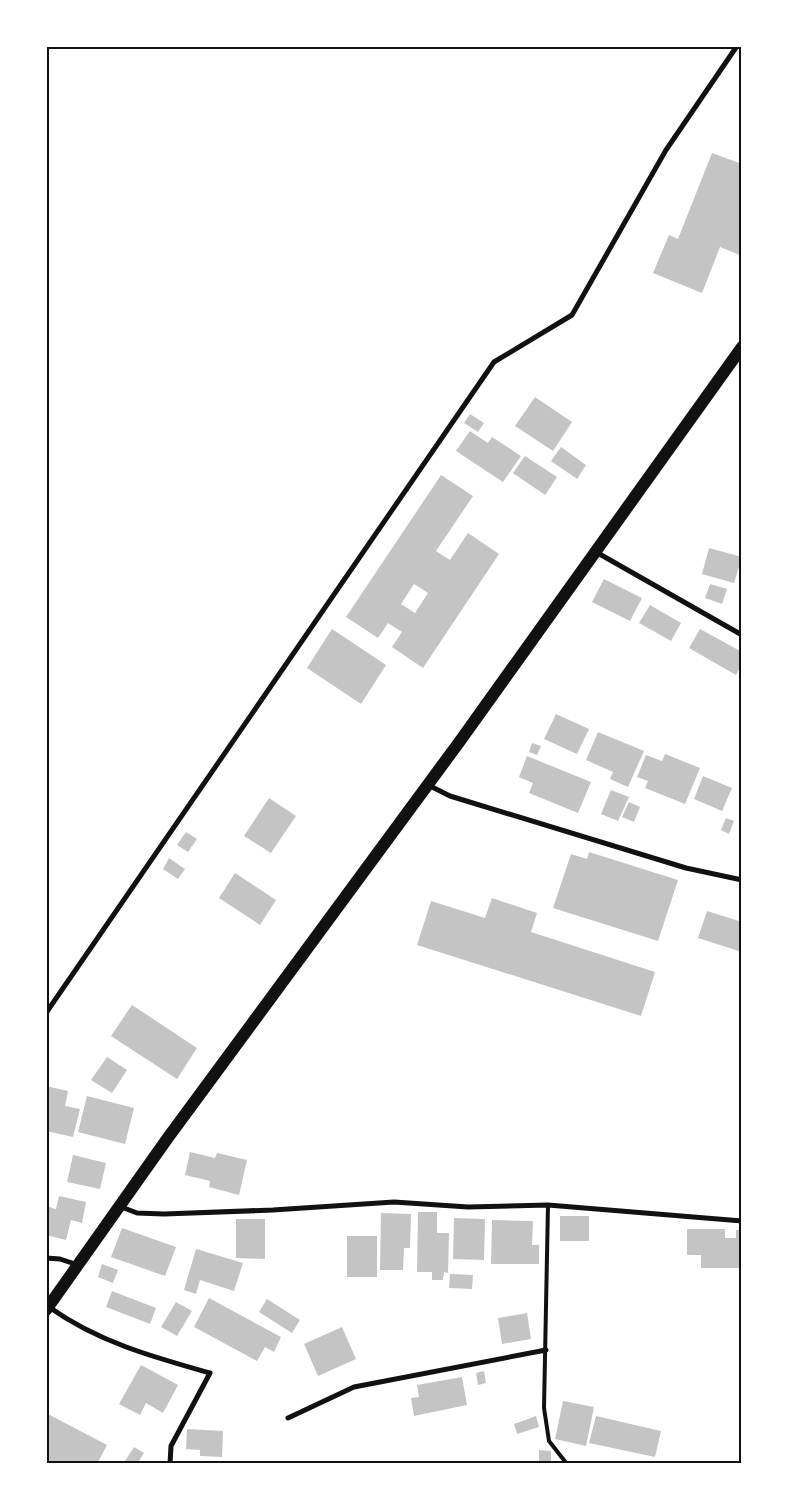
<svg xmlns="http://www.w3.org/2000/svg" width="788" height="1510" font-family="Jost,sans-serif">
<style>
.building{fill:#c4c4c4;fill-rule:evenodd}
.lines{fill:none;stroke-linecap:round;stroke-linejoin:round}
.service{stroke:#111;stroke-width:4}
.minor{stroke:#111;stroke-width:5}
.primary{stroke:#111;stroke-width:12}
.neatline{fill:none;stroke:#111;stroke-width:2}
</style>
<rect width="100%" height="100%" fill="#fff"/>
<g class="building">
<path d="M712,153L742,164V256L720,247L702,293L653,273L669,235L678,239Z"/>
<path d="M535,397L572,422L553,451L515,426Z"/>
<path d="M470,414L484,423L478,432L464,423Z"/>
<path d="M470,431L488,443L492,437L521,456L503,482L456,451Z"/>
<path d="M561,447L586,465L577,479L551,461Z"/>
<path d="M525,456L557,477L545,495L513,473Z"/>
<path d="M441,475L473,496L436,551L450,560L468,533L499,554L423,668L392,647L402,632L388,623L378,638L346,617ZM414,584L428,593L415,613L401,604Z"/>
<path d="M709,548L742,557L734,583L702,574Z"/>
<path d="M604,579L642,598L630,621L592,602Z"/>
<path d="M710,584L727,589L722,604L705,598Z"/>
<path d="M650,605L681,623L671,641L639,623Z"/>
<path d="M332,629L386,665L361,704L307,668Z"/>
<path d="M700,629L742,652V664L736,675L689,648Z"/>
<path d="M556,714L589,729L577,754L544,739Z"/>
<path d="M598,732L644,751L628,787L610,779L613,772L586,760Z"/>
<path d="M532,743L541,746L537,755L529,752Z"/>
<path d="M665,754L700,768L685,804L645,788L648,781L637,777L646,755L662,761Z"/>
<path d="M527,756L591,782L578,813L529,793L533,783L519,777Z"/>
<path d="M703,776L732,788L722,811L694,799Z"/>
<path d="M611,790L629,797L618,821L601,814Z"/>
<path d="M269,798L296,816L271,853L244,836Z"/>
<path d="M629,802L640,807L634,822L622,817Z"/>
<path d="M726,818L734,821L729,834L721,830Z"/>
<path d="M186,832L197,839L188,852L177,845Z"/>
<path d="M589,852L678,880L658,941L553,908L571,854L587,859Z"/>
<path d="M169,858L185,869L178,879L163,869Z"/>
<path d="M235,873L276,900L260,925L219,898Z"/>
<path d="M492,898L537,913L531,932L655,972L641,1016L417,945L431,901L485,918Z"/>
<path d="M707,911L739,921L742,915V952L698,938Z"/>
<path d="M132,1005L197,1048L177,1079L111,1036Z"/>
<path d="M107,1057L127,1070L112,1093L91,1080Z"/>
<path d="M46,1086L68,1091L65,1106L80,1109L73,1137L46,1131Z"/>
<path d="M87,1096L134,1108L125,1144L78,1132Z"/>
<path d="M190,1152L215,1158L217,1153L247,1160L239,1195L209,1187L210,1181L185,1175Z"/>
<path d="M73,1155L106,1163L100,1189L67,1182Z"/>
<path d="M59,1196L86,1202L82,1223L71,1220L66,1240L46,1235V1206L56,1209Z"/>
<path d="M418,1212H437V1233H449L448,1273L444,1272L443,1280H432V1272H417Z"/>
<path d="M381,1213L411,1214L410,1248H404L403,1270H380Z"/>
<rect x="560" y="1216" width="29" height="25"/>
<path d="M454,1218L485,1219L484,1260L453,1259Z"/>
<path d="M236,1219H265V1259L236,1258Z"/>
<path d="M492,1220L533,1221L532,1245H539V1264H491Z"/>
<path d="M122,1228L176,1247L165,1276L111,1257Z"/>
<path d="M687,1229H725V1238H736V1230H742V1268H701V1255H687Z"/>
<rect x="347" y="1236" width="30" height="41"/>
<path d="M196,1249L243,1263L234,1291L200,1280L196,1294L184,1290Z"/>
<path d="M102,1264L118,1270L113,1283L98,1277Z"/>
<path d="M450,1274L473,1275L472,1289L449,1288Z"/>
<path d="M112,1291L156,1308L150,1324L106,1307Z"/>
<path d="M209,1298L281,1337L274,1352L265,1347L257,1361L194,1327Z"/>
<path d="M267,1299L300,1320L292,1333L259,1312Z"/>
<path d="M176,1302L192,1311L177,1336L161,1327Z"/>
<path d="M527,1313L531,1339L502,1344L498,1318Z"/>
<path d="M342,1327L356,1359L318,1376L304,1344Z"/>
<path d="M141,1365L178,1385L163,1413L146,1403L140,1415L119,1404Z"/>
<path d="M484,1371L486,1383L478,1385L476,1373Z"/>
<path d="M462,1377L467,1405L414,1416L411,1398L419,1397L417,1385Z"/>
<path d="M563,1401L594,1407L586,1446L555,1439Z"/>
<path d="M46,1413L107,1445L97,1464L46,1463Z"/>
<path d="M536,1416L539,1427L517,1434L514,1424Z"/>
<path d="M596,1416L661,1431L655,1457L589,1443Z"/>
<path d="M187,1429L223,1431L222,1457L200,1456V1450L186,1449Z"/>
<path d="M134,1447L144,1453L137,1464H123Z"/>
<path d="M539,1450L551,1451V1464H539Z"/>
</g>
<g class="lines">
<path class="service" d="M548,1205L544,1408L549,1441L567,1464"/>
<g class="minor">
<path d="M596,552L742,635"/>
<path d="M428,785L450,796L686,868L742,880"/>
<path d="M46,1013L494,362L572,315L666,150L737,46"/>
<path d="M119,1206L137,1213L164,1214L273,1210L394,1202L468,1207L548,1205L742,1221"/>
<path d="M46,1258L60,1259L78,1265"/>
<path d="M49,1307C98,1342 153,1357 210,1373L171,1446L170,1464"/>
<path d="M288,1418L354,1387L546,1350"/>
</g>
<path class="primary" d="M46,1310L167,1139L460,741L742,347"/>
</g>
<rect width="788" height="1510" fill="none" stroke="#ffffff" stroke-width="95"/>
<rect x="48" y="48" width="692" height="1414" class="neatline"/>
</svg>
